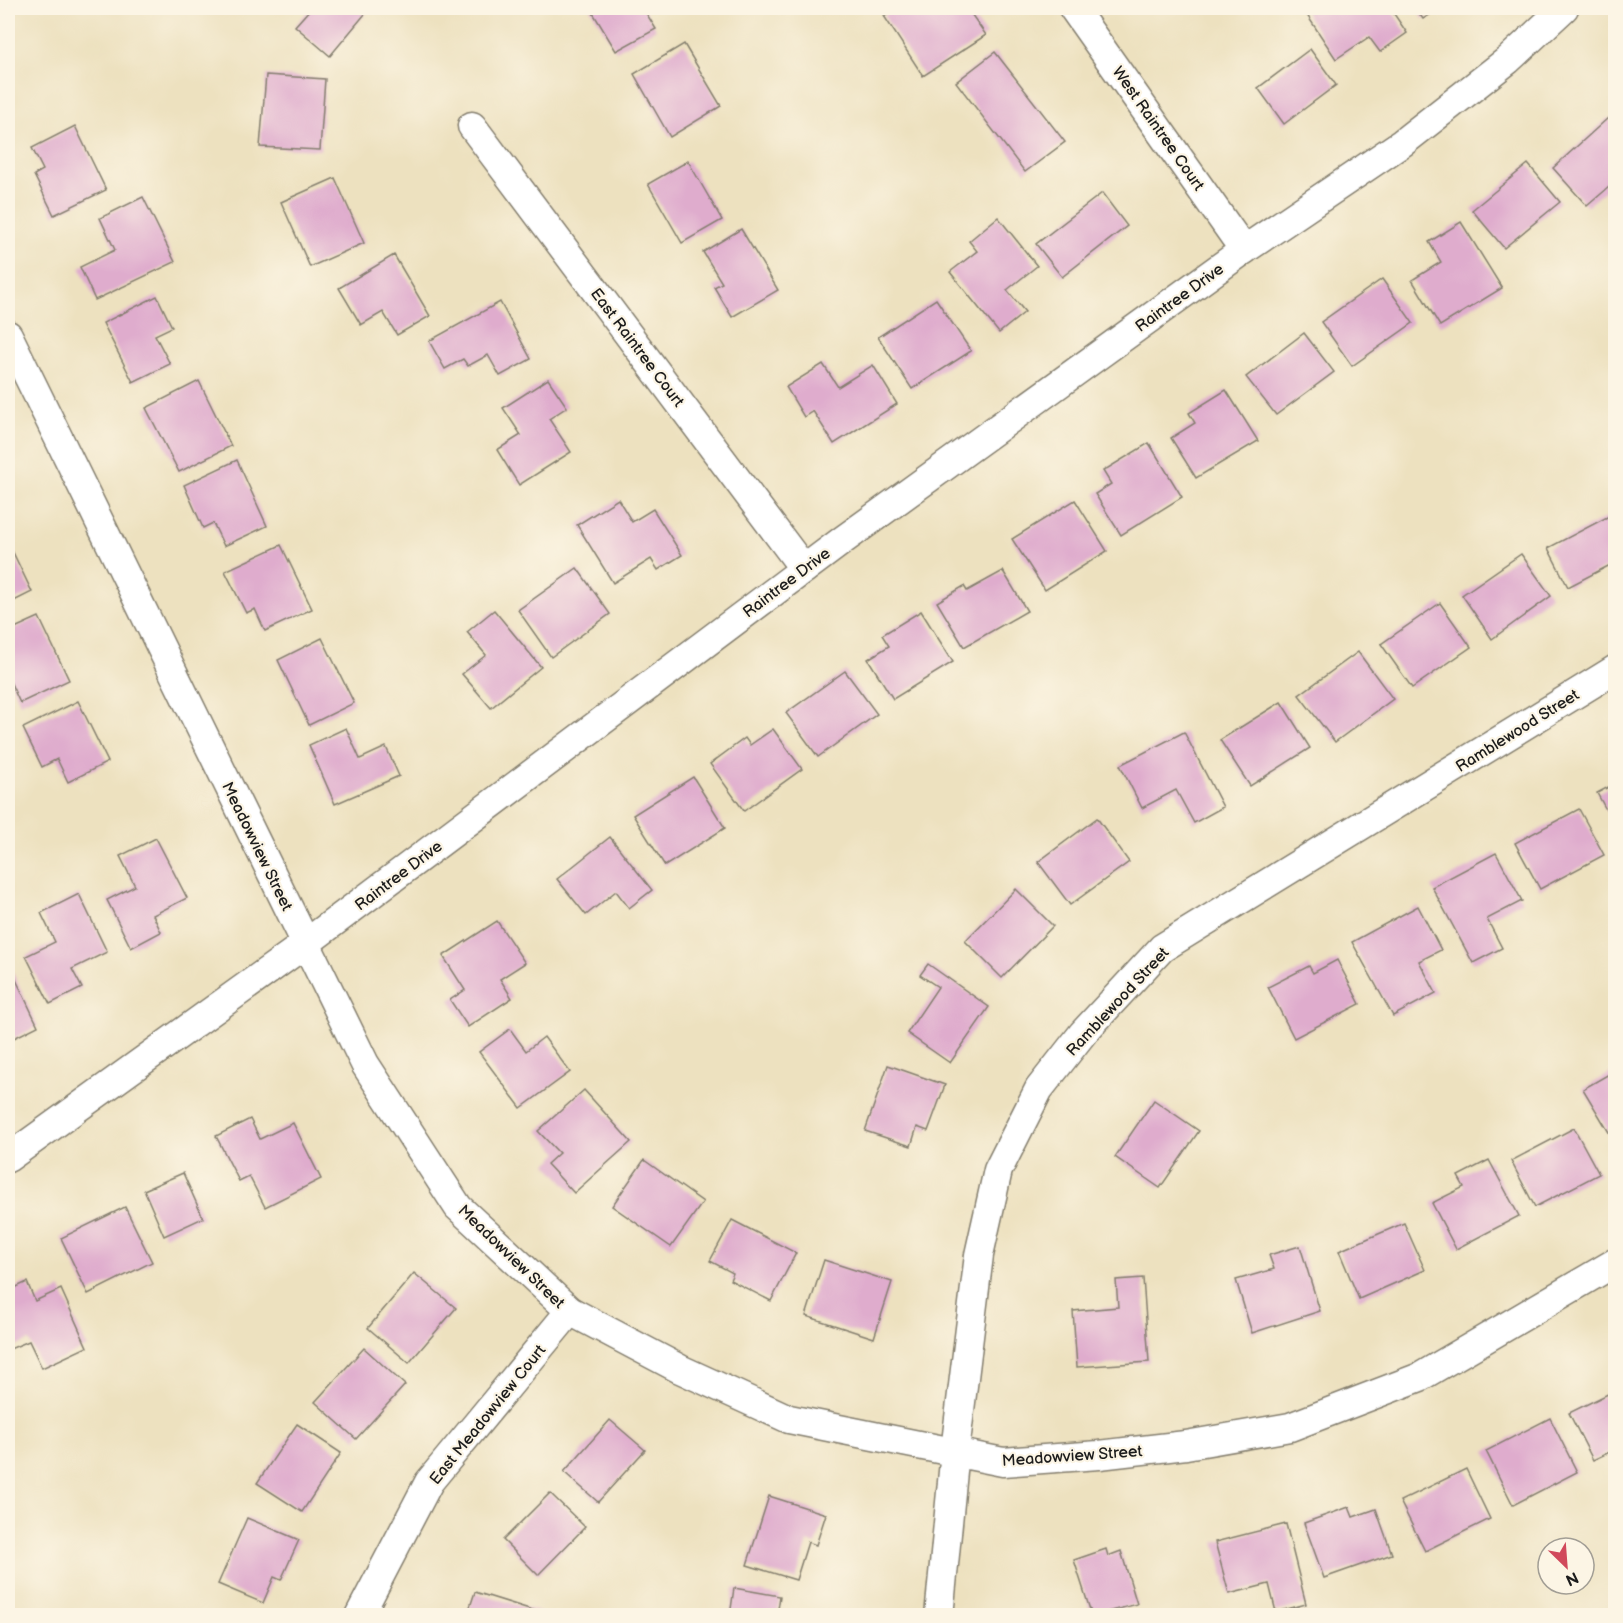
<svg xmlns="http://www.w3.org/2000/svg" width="1623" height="1623" font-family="'Balsamiq Sans',sans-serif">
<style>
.building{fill:#dfaccd}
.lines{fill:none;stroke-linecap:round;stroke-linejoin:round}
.street-casing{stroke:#847e6e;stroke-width:31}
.street{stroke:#fff;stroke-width:28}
.labels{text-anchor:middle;stroke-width:4.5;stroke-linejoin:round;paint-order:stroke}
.street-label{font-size:16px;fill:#1c1c1c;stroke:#fcf5e5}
</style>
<rect width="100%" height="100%" fill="#fcf5e5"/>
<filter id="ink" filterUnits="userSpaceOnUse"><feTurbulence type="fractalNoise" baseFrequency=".0167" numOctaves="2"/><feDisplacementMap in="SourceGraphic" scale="12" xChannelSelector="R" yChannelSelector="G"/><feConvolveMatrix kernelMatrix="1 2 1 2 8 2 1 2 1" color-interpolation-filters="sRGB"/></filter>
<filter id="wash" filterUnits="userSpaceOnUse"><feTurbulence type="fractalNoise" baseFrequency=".008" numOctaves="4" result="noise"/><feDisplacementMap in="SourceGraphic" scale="24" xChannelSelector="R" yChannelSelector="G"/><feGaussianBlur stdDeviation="1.35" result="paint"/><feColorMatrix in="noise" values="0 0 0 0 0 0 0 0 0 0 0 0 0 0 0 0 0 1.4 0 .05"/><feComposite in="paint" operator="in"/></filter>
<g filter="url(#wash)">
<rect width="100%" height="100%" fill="#ede1bf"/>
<g id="blocks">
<g class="building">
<path d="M311,8H370L330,56L295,26Z"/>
<path d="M590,8H643L656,29L616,51Z"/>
<path d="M896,8H967L986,35L923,76L884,16Z"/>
<path d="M1312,8H1390L1407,33L1380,52L1369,37L1336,59L1305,12Z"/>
<path d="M1415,8H1441L1423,19Z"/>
<path d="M684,44L721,106L670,137L634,74Z"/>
<path d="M1310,49L1336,85L1284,124L1258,88Z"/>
<path d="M995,52L1065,142L1025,172L956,82Z"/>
<path d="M266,75L325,79L320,150L260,147Z"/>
<path d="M1608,118L1616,127V181L1587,206L1553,168Z"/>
<path d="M75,126L106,190L54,215L34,175L43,170L32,148Z"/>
<path d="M688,161L722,220L682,243L648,184Z"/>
<path d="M1528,164L1560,202L1504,248L1472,210Z"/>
<path d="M335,178L364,243L310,267L281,202Z"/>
<path d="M1102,193L1127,226L1062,277L1036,244Z"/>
<path d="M143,197L175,262L95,300L80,267L115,250L100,218Z"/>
<path d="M998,217L1037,266L1007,290L1025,312L999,333L950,272L977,251L969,241Z"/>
<path d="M1461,222L1502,288L1440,326L1412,280L1441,262L1429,242Z"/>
<path d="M741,229L778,290L732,317L714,287L722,283L703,252Z"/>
<path d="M394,255L430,316L397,335L383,312L361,325L339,288Z"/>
<path d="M1382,279L1413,323L1352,366L1321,322Z"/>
<path d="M157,296L172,327L155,335L170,364L133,382L103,323Z"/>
<path d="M936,299L971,351L912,389L878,337Z"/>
<path d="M500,302L531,359L500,376L488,355L468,366L463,359L445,369L429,341Z"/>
<path d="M1304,333L1334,372L1276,415L1246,377Z"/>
<path d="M823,364L838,387L873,365L897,404L834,444L813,411L804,417L786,387Z"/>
<path d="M548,379L567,407L549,419L571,452L519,485L497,450L521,435L503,408Z"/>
<path d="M199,381L231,446L179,472L146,408Z"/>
<path d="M1226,390L1258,441L1196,478L1171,438L1195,423L1189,413Z"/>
<path d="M1149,443L1182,497L1121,535L1095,494L1111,484L1103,471Z"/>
<path d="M237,460L267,526L224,546L213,523L203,528L184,485Z"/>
<path d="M618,499L632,522L653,509L682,555L658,570L651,559L613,583L577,525Z"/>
<path d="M1075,500L1107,551L1045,590L1012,539Z"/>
<path d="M1611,515L1616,523V562L1568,587L1548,548Z"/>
<path d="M8,542L32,592L8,604Z"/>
<path d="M281,545L312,609L265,631L255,609L246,613L225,571Z"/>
<path d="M1521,554L1551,596L1492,639L1462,595Z"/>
<path d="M577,568L610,614L551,657L518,610Z"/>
<path d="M1003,571L1027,611L964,647L937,602L964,586L967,591Z"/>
<path d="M1440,603L1471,647L1412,688L1381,644Z"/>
<path d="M494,610L541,667L491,708L462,674L486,655L467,632Z"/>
<path d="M921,611L953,662L893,699L868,659L889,646L882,635Z"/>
<path d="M39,617L69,680L20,703L8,677V631Z"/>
<path d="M322,638L354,703L309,725L278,660Z"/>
<path d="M1358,652L1393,699L1335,742L1299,695Z"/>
<path d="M845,671L877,714L818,757L786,713Z"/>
<path d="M78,701L108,762L68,782L57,759L42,767L23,728Z"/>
<path d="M1281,702L1310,748L1250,786L1220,740Z"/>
<path d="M346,728L360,759L386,747L399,776L335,804L309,745Z"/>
<path d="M773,729L802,769L744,811L710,764L745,738L750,745Z"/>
<path d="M1184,732L1223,807L1194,823L1176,790L1142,808L1120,765Z"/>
<path d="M693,777L725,828L665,866L633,815Z"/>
<path d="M1616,783V828L1597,793Z"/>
<path d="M1579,809L1604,855L1540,889L1515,843Z"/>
<path d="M1097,818L1129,862L1070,905L1038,862Z"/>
<path d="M610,837L652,890L629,908L616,891L586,915L557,879Z"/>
<path d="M156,838L187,898L153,915L161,932L131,948L107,900L135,886L120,856Z"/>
<path d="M1496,853L1522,901L1487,919L1502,948L1473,963L1432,887Z"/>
<path d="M1016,889L1053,926L1002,978L965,941Z"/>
<path d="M79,894L107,952L72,969L82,988L50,1004L26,956L55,942L41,913Z"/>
<path d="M1418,906L1441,950L1419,961L1436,993L1393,1016L1352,942Z"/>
<path d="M497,921L525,963L500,979L512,998L468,1027L450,1000L465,990L443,956Z"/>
<path d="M1337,960L1360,1004L1294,1038L1268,987L1309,966L1313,973Z"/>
<path d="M928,964L989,1007L950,1063L907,1033L938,987L920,975Z"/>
<path d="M10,967L38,1026L8,1041V968Z"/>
<path d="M510,1029L526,1051L544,1037L570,1072L521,1108L479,1052Z"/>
<path d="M888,1065L945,1085L928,1131L917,1127L911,1146L865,1131Z"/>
<path d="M1616,1070V1144L1583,1089Z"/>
<path d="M584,1090L631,1142L574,1193L547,1164L559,1153L538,1131Z"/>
<path d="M1154,1100L1199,1131L1160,1188L1115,1157Z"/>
<path d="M250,1119L260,1139L293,1123L321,1179L265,1207L249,1176L239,1181L216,1136Z"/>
<path d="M1574,1128L1599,1174L1535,1207L1511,1161Z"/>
<path d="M644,1160L703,1202L671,1247L612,1206Z"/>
<path d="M1489,1160L1519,1216L1456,1249L1432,1203L1464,1187L1458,1176Z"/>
<path d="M183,1173L203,1218L164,1236L144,1190Z"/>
<path d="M125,1207L152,1262L88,1294L61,1238Z"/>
<path d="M732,1220L796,1253L771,1301L730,1280L733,1273L710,1261Z"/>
<path d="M1404,1223L1425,1270L1359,1299L1339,1251Z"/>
<path d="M1300,1246L1320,1311L1252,1333L1236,1280L1274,1269L1269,1255Z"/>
<path d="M824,1260L892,1282L874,1338L806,1316Z"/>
<path d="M414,1273L456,1308L409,1363L368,1328Z"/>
<path d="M1143,1278L1149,1362L1077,1367L1073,1311L1118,1307L1116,1280Z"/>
<path d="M27,1282L35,1301L61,1289L87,1347L42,1368L29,1341L10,1349L8,1291Z"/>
<path d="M364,1348L405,1385L356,1439L315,1402Z"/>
<path d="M1616,1390V1449L1593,1460L1569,1413Z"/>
<path d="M1550,1418L1577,1472L1513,1505L1486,1451Z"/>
<path d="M610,1420L645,1450L598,1502L564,1472Z"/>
<path d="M297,1424L341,1453L302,1512L257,1483Z"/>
<path d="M1466,1469L1490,1519L1425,1551L1400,1501Z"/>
<path d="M550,1493L585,1527L538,1575L503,1540Z"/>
<path d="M769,1496L826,1514L816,1545L808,1542L796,1580L747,1565Z"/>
<path d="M1349,1507L1353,1517L1376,1509L1392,1554L1324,1578L1304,1523Z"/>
<path d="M247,1518L299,1540L281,1580L274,1577L263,1603L218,1584Z"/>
<path d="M1286,1524L1306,1604L1276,1612L1269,1584L1229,1594L1215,1542Z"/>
<path d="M1106,1549L1108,1556L1121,1551L1137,1604L1092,1616L1074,1560Z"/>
<path d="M734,1588L780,1596L777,1616H730Z"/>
<path d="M475,1592L539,1612L538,1616H467Z"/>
</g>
</g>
</g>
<g filter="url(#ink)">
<use href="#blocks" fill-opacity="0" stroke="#847e6e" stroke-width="1.5"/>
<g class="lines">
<defs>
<g id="street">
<path d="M1073,8L1244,250"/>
<path d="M472,126L804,569"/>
<path d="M8,335L365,1064L458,1207L570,1311L680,1369L789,1419L1003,1462L1099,1455L1186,1445L1290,1427L1420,1377L1616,1262"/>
<path d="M8,1158L305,944L843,540L1244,250L1402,143L1508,60L1564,8"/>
<path d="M359,1616L429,1482L570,1311"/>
<path d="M939,1616L955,1451L979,1255L998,1170L1039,1089L1083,1033L1162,948L1616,669"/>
</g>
</defs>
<use href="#street" class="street-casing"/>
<use href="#street" class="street"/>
</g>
</g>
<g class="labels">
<g class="street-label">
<text transform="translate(1159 128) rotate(55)" y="6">West Raintree Court</text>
<text transform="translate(1179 297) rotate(-36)" y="6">Raintree Drive</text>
<text transform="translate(638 347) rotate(53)" y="6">East Raintree Court</text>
<text transform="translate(786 582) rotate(-37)" y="6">Raintree Drive</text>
<text transform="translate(1517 730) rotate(-32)" y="6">Ramblewood Street</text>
<text transform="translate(258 846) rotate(64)" y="6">Meadowview Street</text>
<text transform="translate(398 875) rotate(-37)" y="6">Raintree Drive</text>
<text transform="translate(1117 1001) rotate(-47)" y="6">Ramblewood Street</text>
<text transform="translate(512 1256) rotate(44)" y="6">Meadowview Street</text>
<text transform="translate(487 1414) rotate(-51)" y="6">East Meadowview Court</text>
<text transform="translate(1072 1455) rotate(-4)" y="6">Meadowview Street</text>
</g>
</g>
<rect width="1623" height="1623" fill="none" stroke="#fcf5e5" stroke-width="30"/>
<g transform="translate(1566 1566) rotate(155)"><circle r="28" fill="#fcf5e5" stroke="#a29e95" stroke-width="1.5"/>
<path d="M0-4.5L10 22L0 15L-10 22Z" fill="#d1495b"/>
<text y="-9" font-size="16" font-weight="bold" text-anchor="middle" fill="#1c1c1c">N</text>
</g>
</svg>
